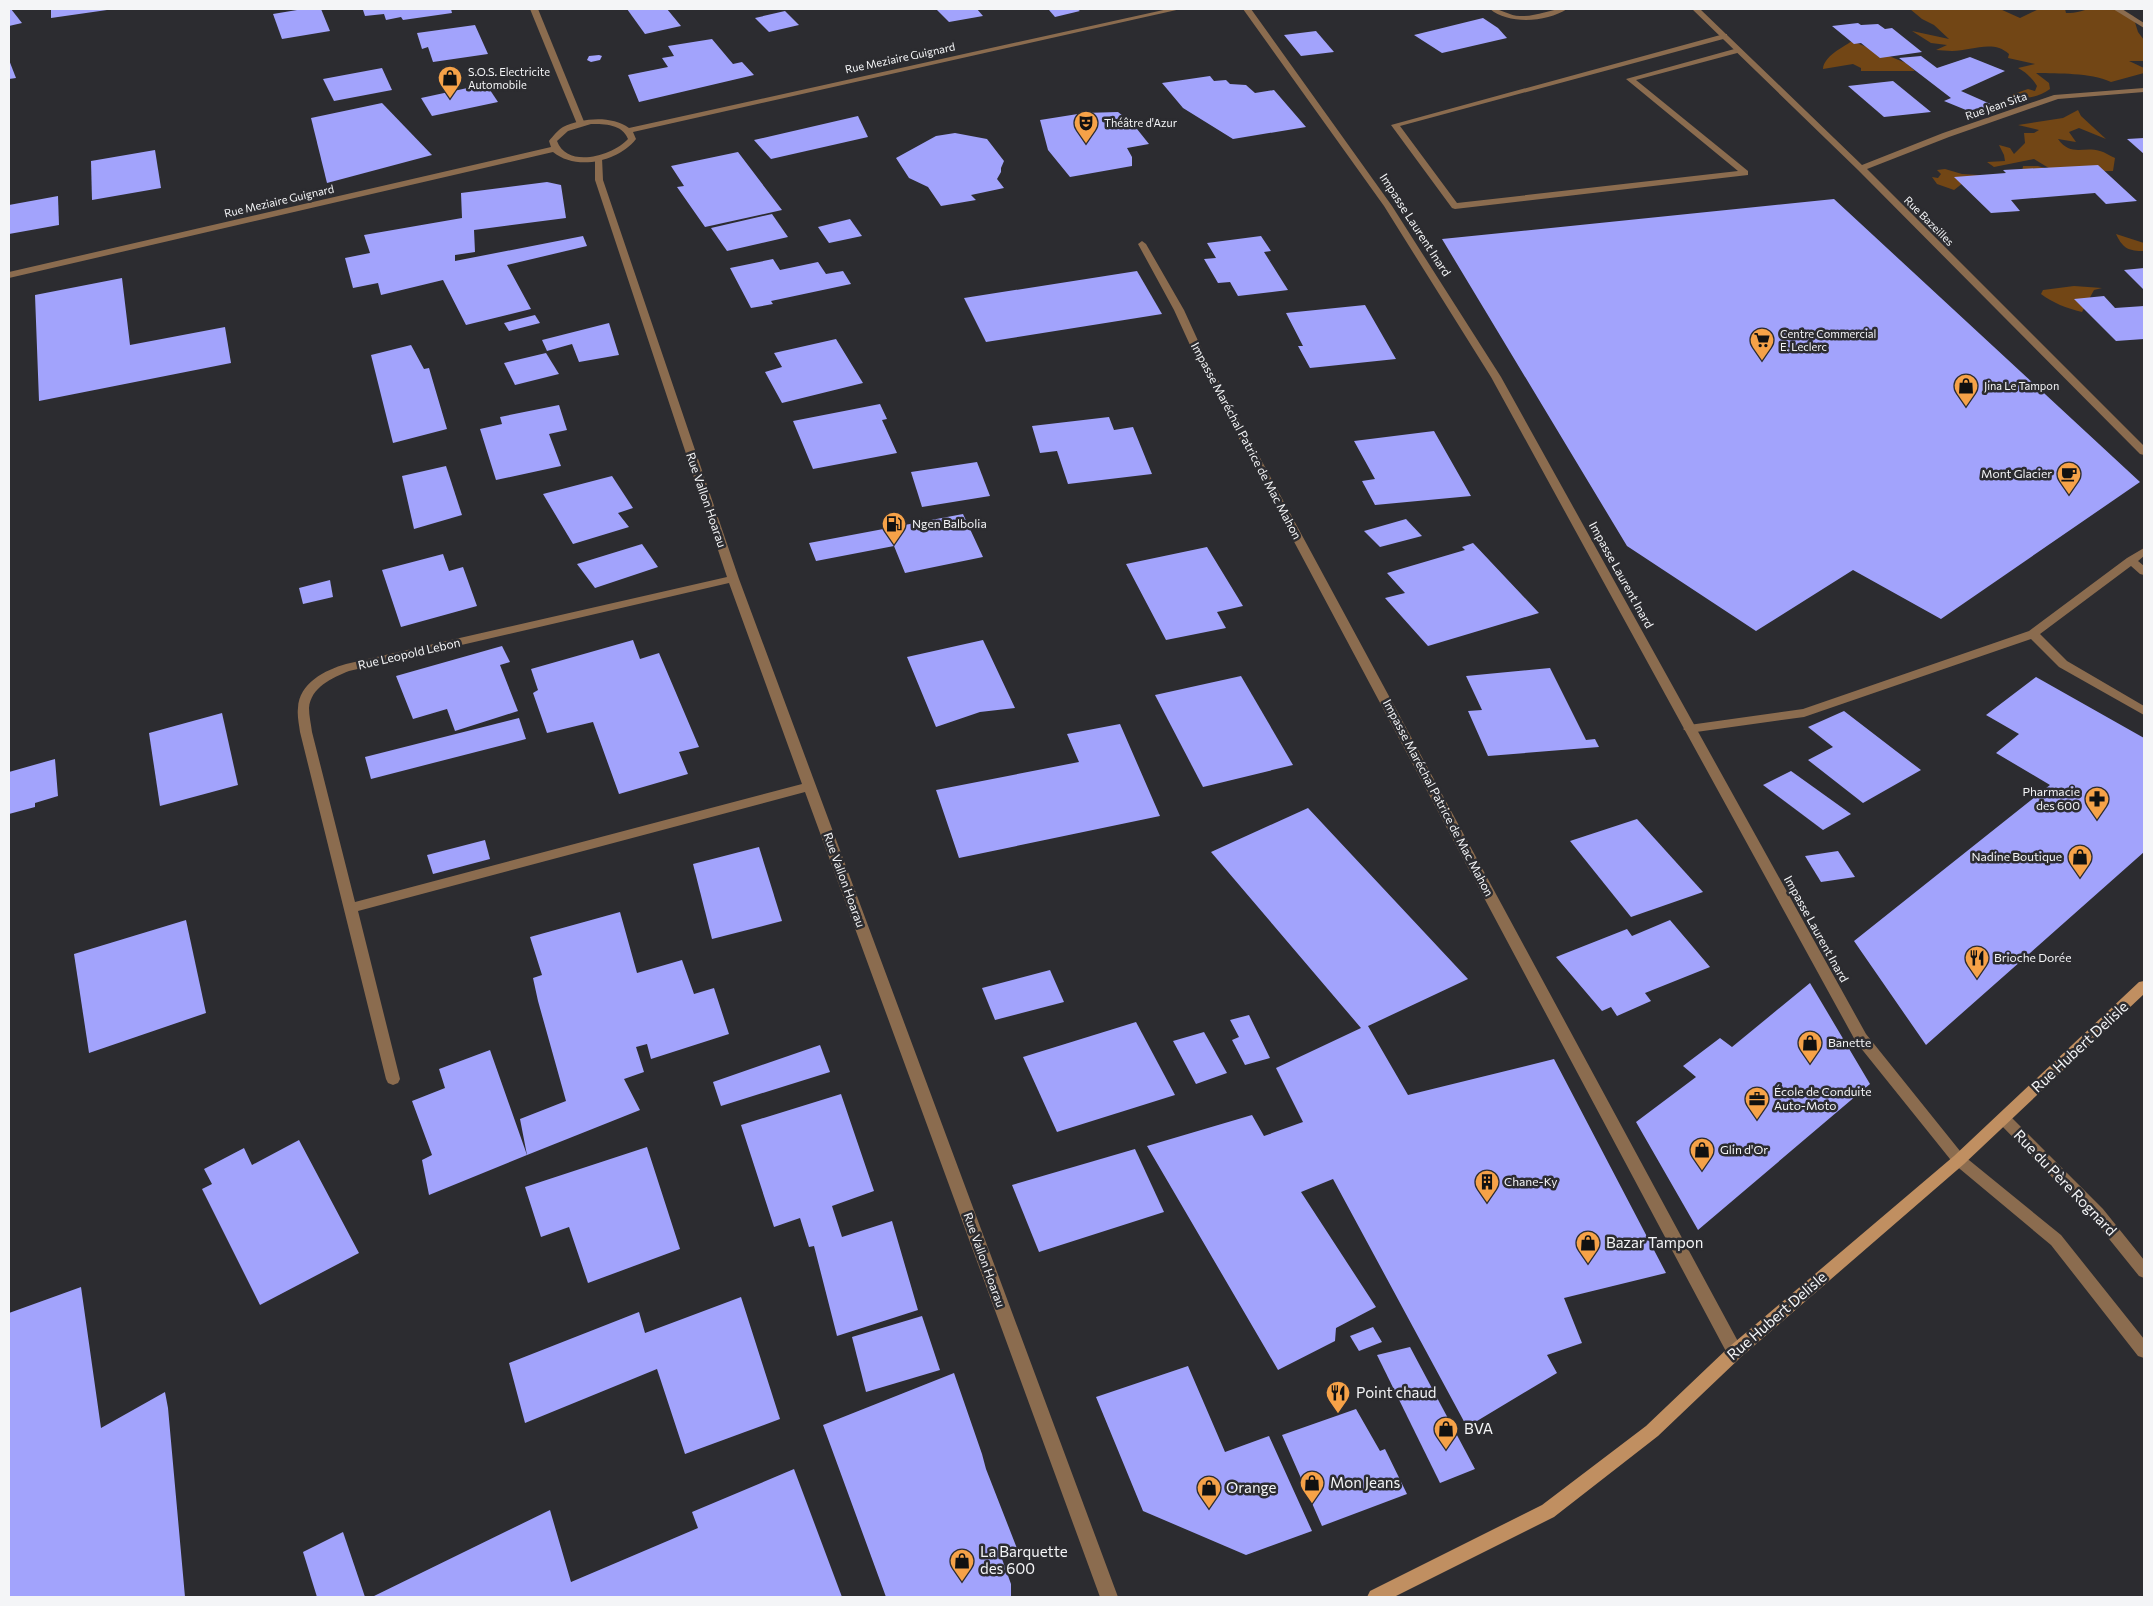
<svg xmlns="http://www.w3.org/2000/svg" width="2153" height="1606" font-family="Commissioner,sans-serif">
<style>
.green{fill:#724615}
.building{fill:#a2a3fc}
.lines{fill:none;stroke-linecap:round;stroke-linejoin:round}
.service{fill:#8b6c4f;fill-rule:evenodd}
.minor{fill:#8b6c4f;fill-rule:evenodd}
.tertiary{fill:#8b6c4f;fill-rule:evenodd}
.secondary{fill:#c08f61;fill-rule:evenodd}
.labels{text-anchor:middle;stroke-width:5;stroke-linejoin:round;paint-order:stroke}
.far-street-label{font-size:11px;fill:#f4f5f7;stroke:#2c2c30}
.far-poi-label{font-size:11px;fill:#f4f5f7;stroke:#2c2c30;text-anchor:start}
.street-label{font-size:12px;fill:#f4f5f7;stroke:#2c2c30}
.poi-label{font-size:12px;fill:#f4f5f7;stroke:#2c2c30;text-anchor:start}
.near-street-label{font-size:15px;fill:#f4f5f7;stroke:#2c2c30}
.near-poi-label{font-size:15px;fill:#f4f5f7;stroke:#2c2c30;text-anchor:start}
</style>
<rect width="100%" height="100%" fill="#2c2c30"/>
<g class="green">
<path d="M1910,9H2000L2020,18L2039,9H2065L2066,13C2078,13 2080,11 2089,9C2104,6 2119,10 2133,16L2138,32L2144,40V61H2129L2144,68V73L2111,82C2089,72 2059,74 2036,73L2049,83L2050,89C2037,99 2021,99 2005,97L2028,89L2035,91L2037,86C2032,78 2027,73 2018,68L2035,64L2008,58L2009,54C1993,39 1971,51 1952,51C1946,51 1941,50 1936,50L1947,45L1931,43L1912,31L1949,39L1934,25L1922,19Z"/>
<path d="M1852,41L1906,63L1915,71H1861V68L1853,64L1823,69C1824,56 1842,48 1852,41Z"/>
<path d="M2078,110L2081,116L2106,139L2079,128L2069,132L2076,142L2058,139C2071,157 2083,146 2100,151C2105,152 2110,156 2115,158L2113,171L2022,173L2023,166H2038L2052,170L2034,159L1994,167L1987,162L2005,161L2004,155L1999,145L2010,148L2014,154L2025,143L2024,133H2034L2039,130L2018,125L2063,118Z"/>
<path d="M1945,169L1962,174L1994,176L1963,183L1954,190L1937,184L1932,177L1938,178L1941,174L1937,170Z"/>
<path d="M2116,234L2144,243V251C2129,251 2123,249 2116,234Z"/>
<path d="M2074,286L2102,288L2094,290L2082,312C2066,308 2053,303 2041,294L2043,290Z"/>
</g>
<g class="building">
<path d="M9,9H11L22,23L9,26Z"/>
<path d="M51,9H107V10L51,18Z"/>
<path d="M303,9H321L330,31L282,39L273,14Z"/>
<path d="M372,9H451L452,13L403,20L401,17L386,20L384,14L365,16L363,10Z"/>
<path d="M627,9H667L681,26L645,34Z"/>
<path d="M936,9H977L983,16L949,22Z"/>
<path d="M1055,9H1077L1080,11L1055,17L1049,10Z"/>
<path d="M785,11L799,25L769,32L755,18Z"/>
<path d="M1483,18L1498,28L1507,38L1442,53L1414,35Z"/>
<path d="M1858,23L1861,25L1878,24L1885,29L1892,28L1922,52L1880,58L1861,43L1854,44L1832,26Z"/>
<path d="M475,25L488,54L433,62L428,47L422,49L417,33Z"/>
<path d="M1316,31L1334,52L1301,56L1284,35Z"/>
<path d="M712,39L733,64L742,62L754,75L639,102L628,75L668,67L662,58L674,56L668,46Z"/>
<path d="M599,55L602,56L600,60L591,62L587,60L589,56Z"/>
<path d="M1921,56L1937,68L1970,57L2005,71L1961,91L1995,106L1973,115L1966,110L1944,101L1951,98L1899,58Z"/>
<path d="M9,60L16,78L9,79Z"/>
<path d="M382,68L392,90L334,101L323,79Z"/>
<path d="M1210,76L1214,81L1226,80L1230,84L1246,85L1255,93L1274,90L1306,127L1233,139L1183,108L1162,83Z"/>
<path d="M1893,81L1931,112L1884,117L1848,86Z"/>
<path d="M486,84L498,102L432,116L421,98Z"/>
<path d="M382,103L432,155L327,183L311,118Z"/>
<path d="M1118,112L1133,124L1149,144L1127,148L1132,157V166L1070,177L1048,150L1040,120L1084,113Z"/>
<path d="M858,116L868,137L771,159L754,140Z"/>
<path d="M955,133L987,139L1004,161L1001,168V172L997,179L1004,188L971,195L976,200L941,206L928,187L909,178L896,158L936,136Z"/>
<path d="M2144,138V154L2127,139Z"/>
<path d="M155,150L161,188L92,200L91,161Z"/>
<path d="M738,152L782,210L705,227L677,187L684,186L671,166Z"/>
<path d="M2098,165L2137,201L2106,204L2095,193L2011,200L2020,211L1991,213L1954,177L2006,173L2003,170Z"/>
<path d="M547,182L561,185L566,218L474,230L475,252L455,255V261L583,236L587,246L507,265L531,309L466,325L443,280L381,295L378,283L353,288L345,258L370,253L364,235L462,218L461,193Z"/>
<path d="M58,196L59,225L9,234V205Z"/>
<path d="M1834,199L2140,482L1941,619L1853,570L1756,631L1627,546L1442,239Z"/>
<path d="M772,214L788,237L727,251L711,228Z"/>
<path d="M850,219L862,236L829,243L818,227Z"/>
<path d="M1261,236L1271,251L1264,252L1288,290L1238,296L1230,282L1218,283L1204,259L1216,258L1207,243Z"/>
<path d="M773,259L780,270L818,262L826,274L843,271L851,284L771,301L773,304L751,308L730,268Z"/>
<path d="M2144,268V290L2124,270Z"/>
<path d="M1137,271L1162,314L986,342L964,298Z"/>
<path d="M122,278L130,345L225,327L231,363L39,401L35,295Z"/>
<path d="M2104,296L2115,308L2144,306V339L2116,341L2074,299Z"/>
<path d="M1365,305L1396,359L1310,368L1298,346H1303L1286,313Z"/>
<path d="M535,315L540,323L509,331L504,323Z"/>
<path d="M609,323L619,355L579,362L572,344L547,351L542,340Z"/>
<path d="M836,339L863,383L782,403L765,372L782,367L774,353Z"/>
<path d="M411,345L424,369L429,368L447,429L393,443L371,355Z"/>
<path d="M546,353L559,374L515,385L504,363Z"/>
<path d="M880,404L887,419L882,420L897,453L813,469L793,421Z"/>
<path d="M559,405L567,430L549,434L561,466L496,480L480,429L502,424L500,417Z"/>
<path d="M1109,417L1114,430L1133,427L1152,474L1068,484L1057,451L1040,453L1032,426Z"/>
<path d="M1434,431L1471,496L1375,505L1362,481L1375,479L1354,441Z"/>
<path d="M977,462L990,496L922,507L911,472Z"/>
<path d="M446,466L462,515L414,529L402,476Z"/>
<path d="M612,476L633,508L618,513L629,527L573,544L543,494Z"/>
<path d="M963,514L983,557L905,573L894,546L816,561L809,543Z"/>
<path d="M1406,519L1422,536L1380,547L1364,531Z"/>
<path d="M1473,543L1539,613L1428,646L1385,598L1405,593L1387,573L1465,550L1462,547Z"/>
<path d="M642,544L658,567L595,588L577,564Z"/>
<path d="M1207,547L1243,606L1217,612L1226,628L1166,640L1126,564Z"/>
<path d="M443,554L449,571L463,567L477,606L401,627L382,570Z"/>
<path d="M330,580L333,597L303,604L299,588Z"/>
<path d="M633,640L640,659L659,653L699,747L679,752L688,774L619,794L593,722L547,733L533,693L538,690L531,669Z"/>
<path d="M983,640L1015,708L980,712L936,727L907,657Z"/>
<path d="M502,646L510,662L500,665L518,711L455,731L447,709L413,719L396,676Z"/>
<path d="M1550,668L1586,740L1595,739L1599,747L1488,756L1468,711L1482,710L1466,676Z"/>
<path d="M1241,676L1293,765L1203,787L1155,695Z"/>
<path d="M2036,677L2144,738V852L1926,1045L1854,941L2050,785L1996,753L2019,734L1986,715Z"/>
<path d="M1844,711L1896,751L1921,770L1863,803L1808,760L1833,747L1808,727Z"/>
<path d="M222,713L238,785L160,806L149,733Z"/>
<path d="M519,718L526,739L371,779L365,757Z"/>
<path d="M1120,724L1160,816L959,858L936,790L1079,762L1067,734Z"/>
<path d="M55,759L58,796L35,803V807L9,814V772Z"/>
<path d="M1791,771L1851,814L1823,830L1763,785Z"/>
<path d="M1308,808L1468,979L1368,1026L1408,1095L1554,1059L1666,1273L1564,1298L1582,1343L1547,1355L1557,1373L1467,1427L1333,1179L1301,1192L1376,1307L1336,1328L1335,1341L1278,1370L1147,1146L1252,1115L1264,1136L1303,1122L1276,1068L1361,1028L1211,852Z"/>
<path d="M1637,819L1703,892L1631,917L1570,841Z"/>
<path d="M485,840L490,859L433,874L427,855Z"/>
<path d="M759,847L782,921L712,939L693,864Z"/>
<path d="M1838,851L1855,877L1821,882L1805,856Z"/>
<path d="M620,912L637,973L682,960L694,994L714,988L729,1034L651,1059L647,1044L636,1047L644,1072L624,1079L640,1110L527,1155L520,1119L566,1101L538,1001L533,978L542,975L530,937Z"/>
<path d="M186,920L206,1013L89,1053L74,954Z"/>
<path d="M1670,920L1710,967L1645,993L1651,1001L1617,1016L1611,1007L1602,1011L1556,957L1627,929L1632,936Z"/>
<path d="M1050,970L1064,1002L995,1020L982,988Z"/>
<path d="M1810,983L1870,1084L1698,1230L1636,1122L1696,1077L1683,1066L1720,1038L1732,1047Z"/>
<path d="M1249,1015L1270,1058L1245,1065L1232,1040L1239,1037L1230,1020Z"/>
<path d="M1136,1022L1175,1095L1057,1132L1023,1057Z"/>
<path d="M1204,1032L1227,1073L1196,1084L1173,1041Z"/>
<path d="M820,1045L830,1072L721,1106L713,1082Z"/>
<path d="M490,1050L527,1155L429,1195L422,1160L432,1155L412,1101L445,1088L439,1069Z"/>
<path d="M841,1094L874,1191L832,1206L842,1237L892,1221L918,1310L837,1336L814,1246L809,1247L800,1218L774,1227L741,1125Z"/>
<path d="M299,1140L359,1253L260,1305L202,1189L212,1184L204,1169L244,1148L252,1165Z"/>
<path d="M647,1147L680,1249L588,1283L569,1227L541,1237L525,1187Z"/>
<path d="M1135,1149L1164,1212L1039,1252L1012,1185Z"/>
<path d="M81,1287L101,1428L165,1392L168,1408L185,1597H9V1313Z"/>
<path d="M741,1297L780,1419L685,1454L657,1369L525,1423L509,1363L639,1312L645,1333Z"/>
<path d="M922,1316L940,1370L866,1392L852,1337Z"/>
<path d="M1373,1327L1382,1342L1359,1351L1350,1336Z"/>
<path d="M1410,1347L1475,1469L1440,1483L1377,1355Z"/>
<path d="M1188,1366L1225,1452L1269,1436L1312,1531L1246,1555L1143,1511L1096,1397Z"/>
<path d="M954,1373L982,1454L986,1469L1018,1551L1002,1559L1011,1584V1597H886L823,1425Z"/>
<path d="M1356,1409L1380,1451L1385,1449L1407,1494L1322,1526L1282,1435Z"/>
<path d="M794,1469L842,1597H372L550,1510L571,1582L698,1528L692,1512Z"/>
<path d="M343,1532L365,1597H317L303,1552Z"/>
</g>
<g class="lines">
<g class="service">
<path d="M1490,9C1501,8 1509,16 1520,16C1536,17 1551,8 1567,9C1547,22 1509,25 1490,9Z"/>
<path d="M1724,34H1727V38L1400,126L1457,203L1738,171L1626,79L1738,48L1742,50L1741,52L1636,80L1748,171V175L1455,209L1452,208L1391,125Z"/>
<path d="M2144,548V556L2138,561L2144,566V575L2140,574L2131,566L2040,634L2067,661L2144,706V715L2059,667L2031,639L1804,717L1689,733L1683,729L1689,725L1803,709L2029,631L2127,558Z"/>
</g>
<g class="minor">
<path d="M530,9H538L585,124L584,126L577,124Z"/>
<path d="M1243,9H1251L1392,206L1501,377L1866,1034L1964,1156L2061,1235L2144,1339V1358L2138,1356L2051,1245L1954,1164L1856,1042L1491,377L1384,206Z"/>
<path d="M1692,9H1700L1862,165L1943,133L2054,95L2144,88V92L2058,99L1949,137L1867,169L2144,446V455L2140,454L1858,170Z"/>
<path d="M2113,9H2122L2144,23V28Z"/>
<path d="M595,156L602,158L603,180L739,579L1118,1597H1100L805,792L358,911L400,1079L398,1083L393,1085L388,1083L386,1079L300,732C299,724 297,716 298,708C299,683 325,670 346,664L727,577L595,180ZM729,583L802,784L355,902L312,732C311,724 309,716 309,708C311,687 332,678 349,671Z"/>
<path d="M1142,241L1146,244L1184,310L1205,356L1741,1347L1743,1352L1741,1357L1735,1359L1729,1357L1195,356L1174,310L1138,244Z"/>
<path d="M2004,1113L2009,1115L2103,1209L2144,1260V1278L2139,1276L2093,1219L1999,1123L1997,1119L1999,1115Z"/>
</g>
<path class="tertiary" d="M1168,9H1181L633,132L636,139C618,162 576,171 553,152L9,278V272L551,147L549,141C553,136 558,130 563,127C582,118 611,115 629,128ZM591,124C605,124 622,124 628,139C613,156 567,169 557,141L568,131Z"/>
<path class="secondary" d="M2144,981V994L1964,1164L1741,1357L1658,1436L1554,1517L1394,1597H1367L1370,1591L1542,1505L1646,1426L1729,1347L1954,1156L2139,982Z"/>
</g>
<defs>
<symbol id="shop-pin" viewBox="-11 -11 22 30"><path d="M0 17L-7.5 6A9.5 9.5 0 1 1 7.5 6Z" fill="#f6a248" stroke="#2c2c30"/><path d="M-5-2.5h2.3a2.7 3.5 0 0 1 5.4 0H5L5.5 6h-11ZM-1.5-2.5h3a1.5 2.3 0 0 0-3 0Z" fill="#111"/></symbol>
<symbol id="theatre-pin" viewBox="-11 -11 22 30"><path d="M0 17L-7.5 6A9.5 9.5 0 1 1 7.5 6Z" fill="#f6a248" stroke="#2c2c30"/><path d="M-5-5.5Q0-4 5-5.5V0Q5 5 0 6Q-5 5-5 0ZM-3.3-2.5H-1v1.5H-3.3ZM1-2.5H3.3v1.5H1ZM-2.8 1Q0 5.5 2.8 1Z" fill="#111"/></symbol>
<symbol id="supermarket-pin" viewBox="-11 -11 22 30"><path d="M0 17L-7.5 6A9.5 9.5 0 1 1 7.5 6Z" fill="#f6a248" stroke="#2c2c30"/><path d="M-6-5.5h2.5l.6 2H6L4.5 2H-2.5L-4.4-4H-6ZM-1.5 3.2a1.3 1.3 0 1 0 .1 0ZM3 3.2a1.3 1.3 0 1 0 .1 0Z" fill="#111"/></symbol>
<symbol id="cafe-pin" viewBox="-11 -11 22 30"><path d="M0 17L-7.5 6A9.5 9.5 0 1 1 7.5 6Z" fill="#f6a248" stroke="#2c2c30"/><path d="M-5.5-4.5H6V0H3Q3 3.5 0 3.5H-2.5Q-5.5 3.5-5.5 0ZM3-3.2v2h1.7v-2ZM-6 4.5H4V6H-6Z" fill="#111"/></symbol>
<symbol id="fuel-pin" viewBox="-11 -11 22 30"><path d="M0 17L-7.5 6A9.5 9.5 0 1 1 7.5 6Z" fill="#f6a248" stroke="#2c2c30"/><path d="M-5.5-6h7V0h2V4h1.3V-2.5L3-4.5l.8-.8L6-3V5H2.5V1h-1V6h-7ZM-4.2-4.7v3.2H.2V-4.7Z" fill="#111"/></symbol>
<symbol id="pharmacy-pin" viewBox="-11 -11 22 30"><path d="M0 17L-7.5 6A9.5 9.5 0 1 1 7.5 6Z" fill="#f6a248" stroke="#2c2c30"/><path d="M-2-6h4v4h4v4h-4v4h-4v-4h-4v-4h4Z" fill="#111"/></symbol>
<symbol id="restaurant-pin" viewBox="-11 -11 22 30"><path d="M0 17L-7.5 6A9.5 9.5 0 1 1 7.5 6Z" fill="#f6a248" stroke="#2c2c30"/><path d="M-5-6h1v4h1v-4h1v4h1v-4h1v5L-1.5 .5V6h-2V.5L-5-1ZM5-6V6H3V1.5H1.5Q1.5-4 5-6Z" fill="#111"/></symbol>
<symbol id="office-pin" viewBox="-11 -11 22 30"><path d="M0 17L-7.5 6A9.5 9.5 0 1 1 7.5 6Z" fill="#f6a248" stroke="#2c2c30"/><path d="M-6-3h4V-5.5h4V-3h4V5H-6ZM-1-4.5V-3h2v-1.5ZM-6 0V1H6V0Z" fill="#111"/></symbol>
<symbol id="building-pin" viewBox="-11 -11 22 30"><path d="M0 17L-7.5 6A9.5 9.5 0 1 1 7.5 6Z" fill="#f6a248" stroke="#2c2c30"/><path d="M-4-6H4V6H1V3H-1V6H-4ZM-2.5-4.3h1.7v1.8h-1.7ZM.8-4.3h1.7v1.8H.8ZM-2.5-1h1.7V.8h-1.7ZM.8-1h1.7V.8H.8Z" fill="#111"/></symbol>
</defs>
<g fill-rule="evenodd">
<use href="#shop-pin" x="436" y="64" width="28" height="38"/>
<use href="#theatre-pin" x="1072" y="109" width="28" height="38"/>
<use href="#supermarket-pin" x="1748" y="326" width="28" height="38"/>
<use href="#shop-pin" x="1952" y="372" width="28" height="38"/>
<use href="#cafe-pin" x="2055" y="460" width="28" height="38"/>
<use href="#fuel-pin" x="880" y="510" width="28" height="38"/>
<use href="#pharmacy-pin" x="2083" y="785" width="28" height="38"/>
<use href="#shop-pin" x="2066" y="843" width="28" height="38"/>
<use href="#restaurant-pin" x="1963" y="944" width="28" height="38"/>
<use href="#shop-pin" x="1796" y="1029" width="28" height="38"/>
<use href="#office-pin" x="1743" y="1085" width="28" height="38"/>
<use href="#shop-pin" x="1688" y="1136" width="28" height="38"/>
<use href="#building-pin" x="1473" y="1168" width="28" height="38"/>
<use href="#shop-pin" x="1574" y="1229" width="28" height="38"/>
<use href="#restaurant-pin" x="1324" y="1379" width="28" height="38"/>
<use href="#shop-pin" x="1432" y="1415" width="28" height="38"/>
<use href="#shop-pin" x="1298" y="1469" width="28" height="38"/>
<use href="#shop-pin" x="1195" y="1474" width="28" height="38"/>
<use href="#shop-pin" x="948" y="1547" width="28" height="38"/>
</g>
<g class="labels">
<g class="far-street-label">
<text transform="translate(900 58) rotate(-12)" y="4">Rue Meziaire Guignard</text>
<text transform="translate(1996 106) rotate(-19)" y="4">Rue Jean Sita</text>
<text transform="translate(279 201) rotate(-13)" y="4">Rue Meziaire Guignard</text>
<text transform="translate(1929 221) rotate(45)" y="4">Rue Bazeilles</text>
</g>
<g class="far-poi-label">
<text x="468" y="76">S.O.S. Electricite<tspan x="468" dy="13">Automobile</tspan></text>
<text x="1104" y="127">Théâtre d'Azur</text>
<text x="1780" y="338">Centre Commercial<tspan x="1780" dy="13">E. Leclerc</tspan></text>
<text x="1984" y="390">Jina Le Tampon</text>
</g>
<g class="street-label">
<text transform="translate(1415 225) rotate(57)" y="4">Impasse Laurent Inard</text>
<text transform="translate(1246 441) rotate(62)" y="4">Impasse Maréchal Patrice de Mac Mahon</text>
<text transform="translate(706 500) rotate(71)" y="4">Rue Vallon Hoarau</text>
<text transform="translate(1621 575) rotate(61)" y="4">Impasse Laurent Inard</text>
<text transform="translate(409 654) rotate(-13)" y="4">Rue Leopold Lebon</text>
<text transform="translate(1438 798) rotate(62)" y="4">Impasse Maréchal Patrice de Mac Mahon</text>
<text transform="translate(844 880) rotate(70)" y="4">Rue Vallon Hoarau</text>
<text transform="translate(1816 929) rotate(61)" y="4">Impasse Laurent Inard</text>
<text transform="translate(984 1260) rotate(70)" y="4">Rue Vallon Hoarau</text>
</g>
<g class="poi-label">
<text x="2052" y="478" text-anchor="end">Mont Glacier</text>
<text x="912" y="528">Ngen Balbolia</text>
<text x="2080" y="796" text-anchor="end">Pharmacie<tspan x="2080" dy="14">des 600</tspan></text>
<text x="2062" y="861" text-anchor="end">Nadine Boutique</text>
<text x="1994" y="962">Brioche Dorée</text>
<text x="1828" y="1047">Banette</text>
<text x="1774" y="1096">École de Conduite<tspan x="1774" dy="14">Auto-Moto</tspan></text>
<text x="1720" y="1154">Glin d'Or</text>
<text x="1504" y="1186">Chane-Ky</text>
</g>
<g class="near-street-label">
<text transform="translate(2080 1047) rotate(-43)" y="5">Rue Hubert Delisle</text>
<text transform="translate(2065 1183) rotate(46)" y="5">Rue du Père Rognard</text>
<text transform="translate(1777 1316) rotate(-41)" y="5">Rue Hubert Delisle</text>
</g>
<g class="near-poi-label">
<text x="1606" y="1248">Bazar Tampon</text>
<text x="1356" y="1398">Point chaud</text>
<text x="1464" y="1434">BVA</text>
<text x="1330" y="1488">Mon Jeans</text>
<text x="1226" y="1493">Orange</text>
<text x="980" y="1557">La Barquette<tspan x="980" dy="17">des 600</tspan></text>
</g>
</g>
<rect width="2153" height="1606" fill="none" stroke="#f4f5f7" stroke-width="20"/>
</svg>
